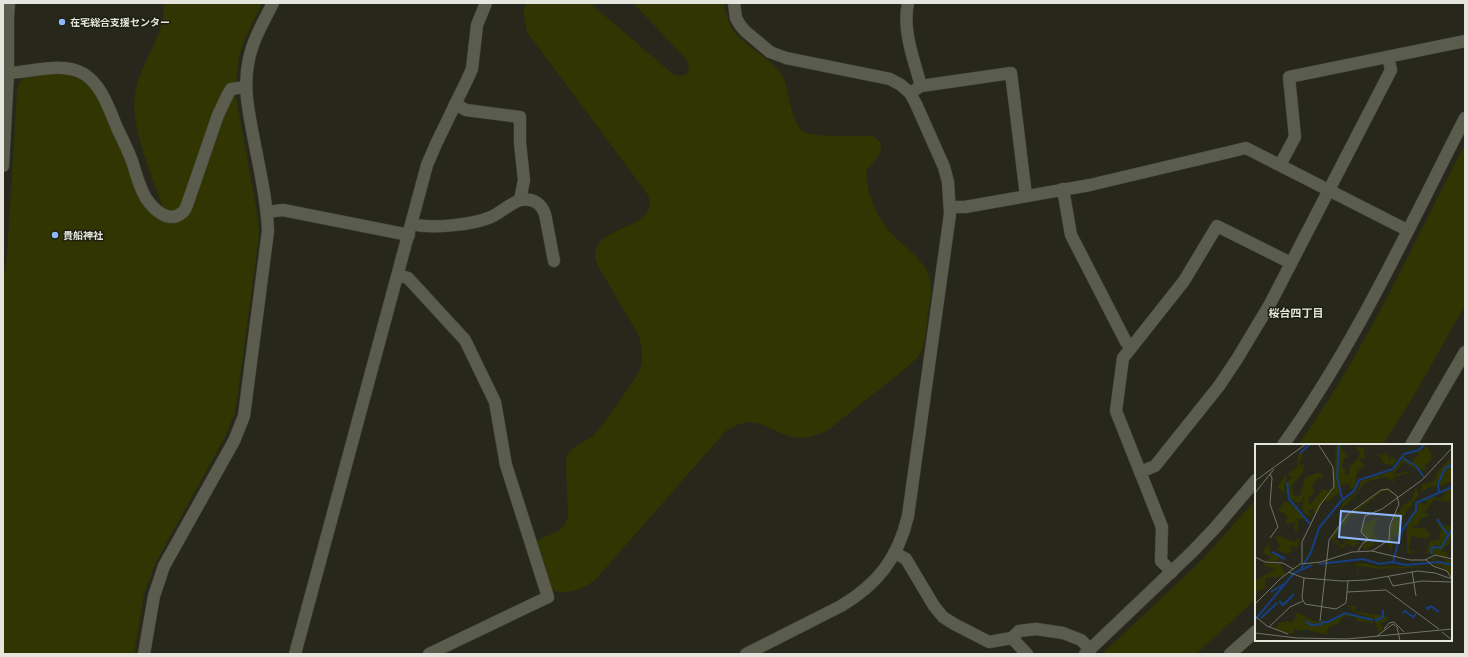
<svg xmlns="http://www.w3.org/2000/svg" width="1468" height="657" font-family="'Roboto Condensed','Noto Sans JP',sans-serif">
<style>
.green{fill:#303502}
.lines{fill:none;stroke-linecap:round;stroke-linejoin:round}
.minor-casing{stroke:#434439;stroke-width:13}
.minor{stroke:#5a5d4d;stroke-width:12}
.poi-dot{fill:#8fb8fd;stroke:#1d1f11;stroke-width:1.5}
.labels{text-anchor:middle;stroke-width:3;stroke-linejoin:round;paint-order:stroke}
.poi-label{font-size:10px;font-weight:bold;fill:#e4e6dd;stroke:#1d1f11;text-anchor:start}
.neighbourhood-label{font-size:11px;font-weight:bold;fill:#e3e6d4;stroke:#1d1f11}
.inset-river{fill:none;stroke:#163e82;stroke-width:2}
.inset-road{fill:none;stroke:#737469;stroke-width:1}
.view{fill:#8fb8fd;fill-opacity:0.15;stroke:#8fb8fd;stroke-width:2}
.inset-edge{fill:none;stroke:#e4e6dd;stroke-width:2}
</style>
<rect width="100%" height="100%" fill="#27281b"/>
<g class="green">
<path d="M164,3H262L244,41L239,56L236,82L234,83L183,203C177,213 173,214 163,208C152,174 128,124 136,89C143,57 164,39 164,3Z"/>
<path d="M526,3H590L673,74L680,76L687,74L689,67L687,60L633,3H723C726,12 728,23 734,31C746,47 776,62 783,77C790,92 790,125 805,132C818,138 856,135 872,136C892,145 874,161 866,171C867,195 878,221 895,237C906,248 921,258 928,273C934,287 929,306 927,321C926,331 925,345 920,354C918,358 913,361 910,365L828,430C819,434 811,438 801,438C769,436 759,408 725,432L596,579C586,588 564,597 550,589L536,544L537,541L540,539C554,533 564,532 568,516L566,463L567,454L573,448L593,436L601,427L637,376L642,363V347L638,334L598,266C597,263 595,258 595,254C598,223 661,230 648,195L527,32L523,10Z"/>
<path d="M60,73C77,75 86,81 96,95L127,161L136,189L176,222L233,96L236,97L256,206L259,231L258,244L235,413L225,437L156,562L144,594L134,654H3V277L7,256L17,90L19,83L24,78Z"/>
<path d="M1465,144V305L1419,387L1383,445H1298C1365,352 1412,246 1465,144Z"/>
<path d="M1256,499V599L1196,654H1102L1201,561Z"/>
</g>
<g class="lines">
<defs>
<g id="minor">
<path d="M734,3L736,18L740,25L745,31L770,52L786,58L890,79L901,85L910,93L916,104L944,167L948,182L950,214L908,516C898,558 878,584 841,606L746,654"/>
<path d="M908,3C902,30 914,60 921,86"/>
<path d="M3,73C29,74 60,60 84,74C103,86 110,112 118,130C123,140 128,150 132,161C136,173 139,187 146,198C153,209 169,225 183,212C185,211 186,207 187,205L218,115L228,94L231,89L246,87"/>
<path d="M910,93L921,86L1011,73L1026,196"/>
<path d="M455,104L466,110L520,117V143L524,180L520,200"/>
<path d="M1280,165L1295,137L1289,77L1465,41"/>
<path d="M3,166L8,73V17L9,3"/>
<path d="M1063,189L1071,235L1126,342L1131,347"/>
<path d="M950,207H965L1090,185L1246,148L1407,230"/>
<path d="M267,212L283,210L409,235"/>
<path d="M412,224C430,229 473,225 491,217C500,213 512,202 521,200C533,198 541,203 545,214L554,261"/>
<path d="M398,275L408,278L465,340L495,402L506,465L548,597L429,654"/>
<path d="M1283,445C1356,343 1408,229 1465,118"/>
<path d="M1411,445L1465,352"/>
<path d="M1140,472L1155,466L1219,386L1237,359L1270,304L1391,70L1388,57"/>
<path d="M895,553L906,559L934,606L943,617L954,624L989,642L1012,638L1027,654"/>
<path d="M1172,572L1161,561L1162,527L1116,411L1123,358L1184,281L1217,226L1291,263"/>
<path d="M1012,638L1019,631L1036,629L1063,633L1081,640L1090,649"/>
<path d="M144,654L154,596L164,566L234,441L244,416L268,231C267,199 259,167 253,135C248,109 243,85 249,59C253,39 264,21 273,3"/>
<path d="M295,654L427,165L436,144L467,80L472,69L477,25L486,3"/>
<path d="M1085,654L1192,552L1215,528L1256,480"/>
<path d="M1230,654L1256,631"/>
</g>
</defs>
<use href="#minor" class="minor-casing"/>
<use href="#minor" class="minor"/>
</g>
<g class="poi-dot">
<circle cx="62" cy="22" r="4"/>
<circle cx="55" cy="235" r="4"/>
</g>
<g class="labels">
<g class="poi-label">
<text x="70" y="26">在宅総合支援センター</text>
<text x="63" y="239">貴船神社</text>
</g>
<g class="neighbourhood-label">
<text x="1296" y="317">桜台四丁目</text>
</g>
</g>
<g transform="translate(1255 444)">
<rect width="197" height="197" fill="#27281b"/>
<path d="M81,0H87V5L93,13L89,14L87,23L91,25L89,29L94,31L95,22L103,15L105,8L101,6L102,2L110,5L108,6L110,14H105L106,18L110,21L102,28L100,42L95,45V41L92,39L83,43L84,49L72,58L70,56L78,46ZM172,2L176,9V17L171,20L170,27L166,25V29L157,17L164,9L155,10L168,6ZM52,3L47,10L48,18L46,15L44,17L45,21L49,20L48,28L37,41L39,52H45L50,34L61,29H66L69,35L64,33L57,41L60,48L54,53L53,57L55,61L68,45L72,47L78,43L59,71L58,65L53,66L58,73L51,71L47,64L50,49L46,58L42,59L35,55V49L32,46L33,37L37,34L33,30L42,23L43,10ZM131,8L136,17V11L141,16L139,21L130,20L123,11L118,13L123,10L126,12ZM150,11V15L159,21L160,24L158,31L159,24L148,18L138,31L152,27L155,29L138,33L139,39L131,33L110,38L103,49L85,66L88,58L102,48L106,37L139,26ZM195,14L197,37L185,42L184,34L181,42L173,44L166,49L167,40L179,37L183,27ZM30,31L32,33L29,45L32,50L22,44ZM161,43L164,50L148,73L143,95L138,90L137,106L132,99L136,81L141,68H144L147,62L156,56ZM197,43L195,58L179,56L169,69H173V72L164,75V81H156L159,84H170L172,88L176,89L172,95L156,92L154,106L160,108L152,110V80L165,57L169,61L173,57H168L174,53L187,54L191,45ZM133,46L136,47L140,52L133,47L126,48L94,74L78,97L76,94L92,72L125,47ZM29,57L42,62L49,75H41L44,80L41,89L39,83L41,78L33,80L30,78L33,74L30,70L23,67ZM123,73L118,88L122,96L116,93L119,101L108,106V100L115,98L108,90L107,81ZM185,78L187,81L197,82V96L195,94L194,100L186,107L192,109L193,114L177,110L176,106L174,110H171L175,97L184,96L185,90L183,88L187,87L183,82ZM27,92L26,95L29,94L40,98L42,94L44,95L42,103L32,102L38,104L35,105L37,108L32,110L22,106L25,102L20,93ZM97,95L104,98L98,103L92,99L87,105L79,98L82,96L83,100L88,101L89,98ZM14,99L15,108L25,111L23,117H8L13,116L15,113L7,108ZM178,113L182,115L176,117L183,116L192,118L189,115L197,117V133L186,122L177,121L186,118L175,119ZM9,119L25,120L30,129L26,133L11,134L10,144L4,147L3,145L0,155V137L20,125L10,122ZM107,119L126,123L137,122L174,123L126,125L103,122V135L101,120L80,123H71ZM94,157V162L102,163L99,167L134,173L131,177L125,179L128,186L124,188L119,175L99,168L93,162ZM42,168L59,177L75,178L90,169L119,178L117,181L113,177L110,179L103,177L98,172L89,173L83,180L75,182L72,186V191L49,185L47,187L39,185V189L35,190L21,185L23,179L33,177L34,179L39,176Z" fill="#303502"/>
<path class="inset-river" d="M84,0L82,34L87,54M45,9L55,0M148,14L159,21M160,21L169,33M32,38L34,55L55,80M184,48L183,40L190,24L197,21M182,75L192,90M17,108L30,115M176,110L177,103L186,104L197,85M138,118L146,88L161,66V59L197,43M64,120L108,115L125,120L137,118L152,121L184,118L197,121M46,125L56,108L64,84L86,57L99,47L104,36L138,25L149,10L164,6L170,0M16,148L29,140M24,157L28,161L39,150M171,163L173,165L176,162L184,168M148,169L150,167L158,173L161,170M6,174L22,159M0,176L39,129L57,121M51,177L56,181L68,180M120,177L128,173V166M66,178H73L90,169L118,176"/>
<path class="inset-road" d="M15,30L17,34L15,60L23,83L15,94M0,37L51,0M0,49L19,25M103,107L108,99L114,96L106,88L110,72L127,65L167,36L197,4M0,113L10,118L28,119L38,125M170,115L178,122L192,127L197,135M47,119V98L65,61L79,43L78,23L63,0M157,127L161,152M33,128L49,134L87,137L112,136L163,127L180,129L197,135M133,132L138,142L167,137L197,138M49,134L47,154L50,160L81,165L91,159L93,137M92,148L131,146L184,185M0,160L26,134L45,120L66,118L97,108L117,107L155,116H170L180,111L197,115M0,172L12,182L33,190M65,177L74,96L93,70L126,46L133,45L142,52L144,60L135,81L134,96L117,107M14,183L35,163L48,157M129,185L134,179L139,178L149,188M187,188L197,196M0,189L42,194L92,195L197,185M122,192L138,180L142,183L145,197"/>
<path class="view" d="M86,67L146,72L144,99L84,93Z"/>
<rect width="197" height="197" class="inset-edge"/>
</g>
<rect width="1468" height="657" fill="none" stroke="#e4e6dd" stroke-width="8"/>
</svg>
